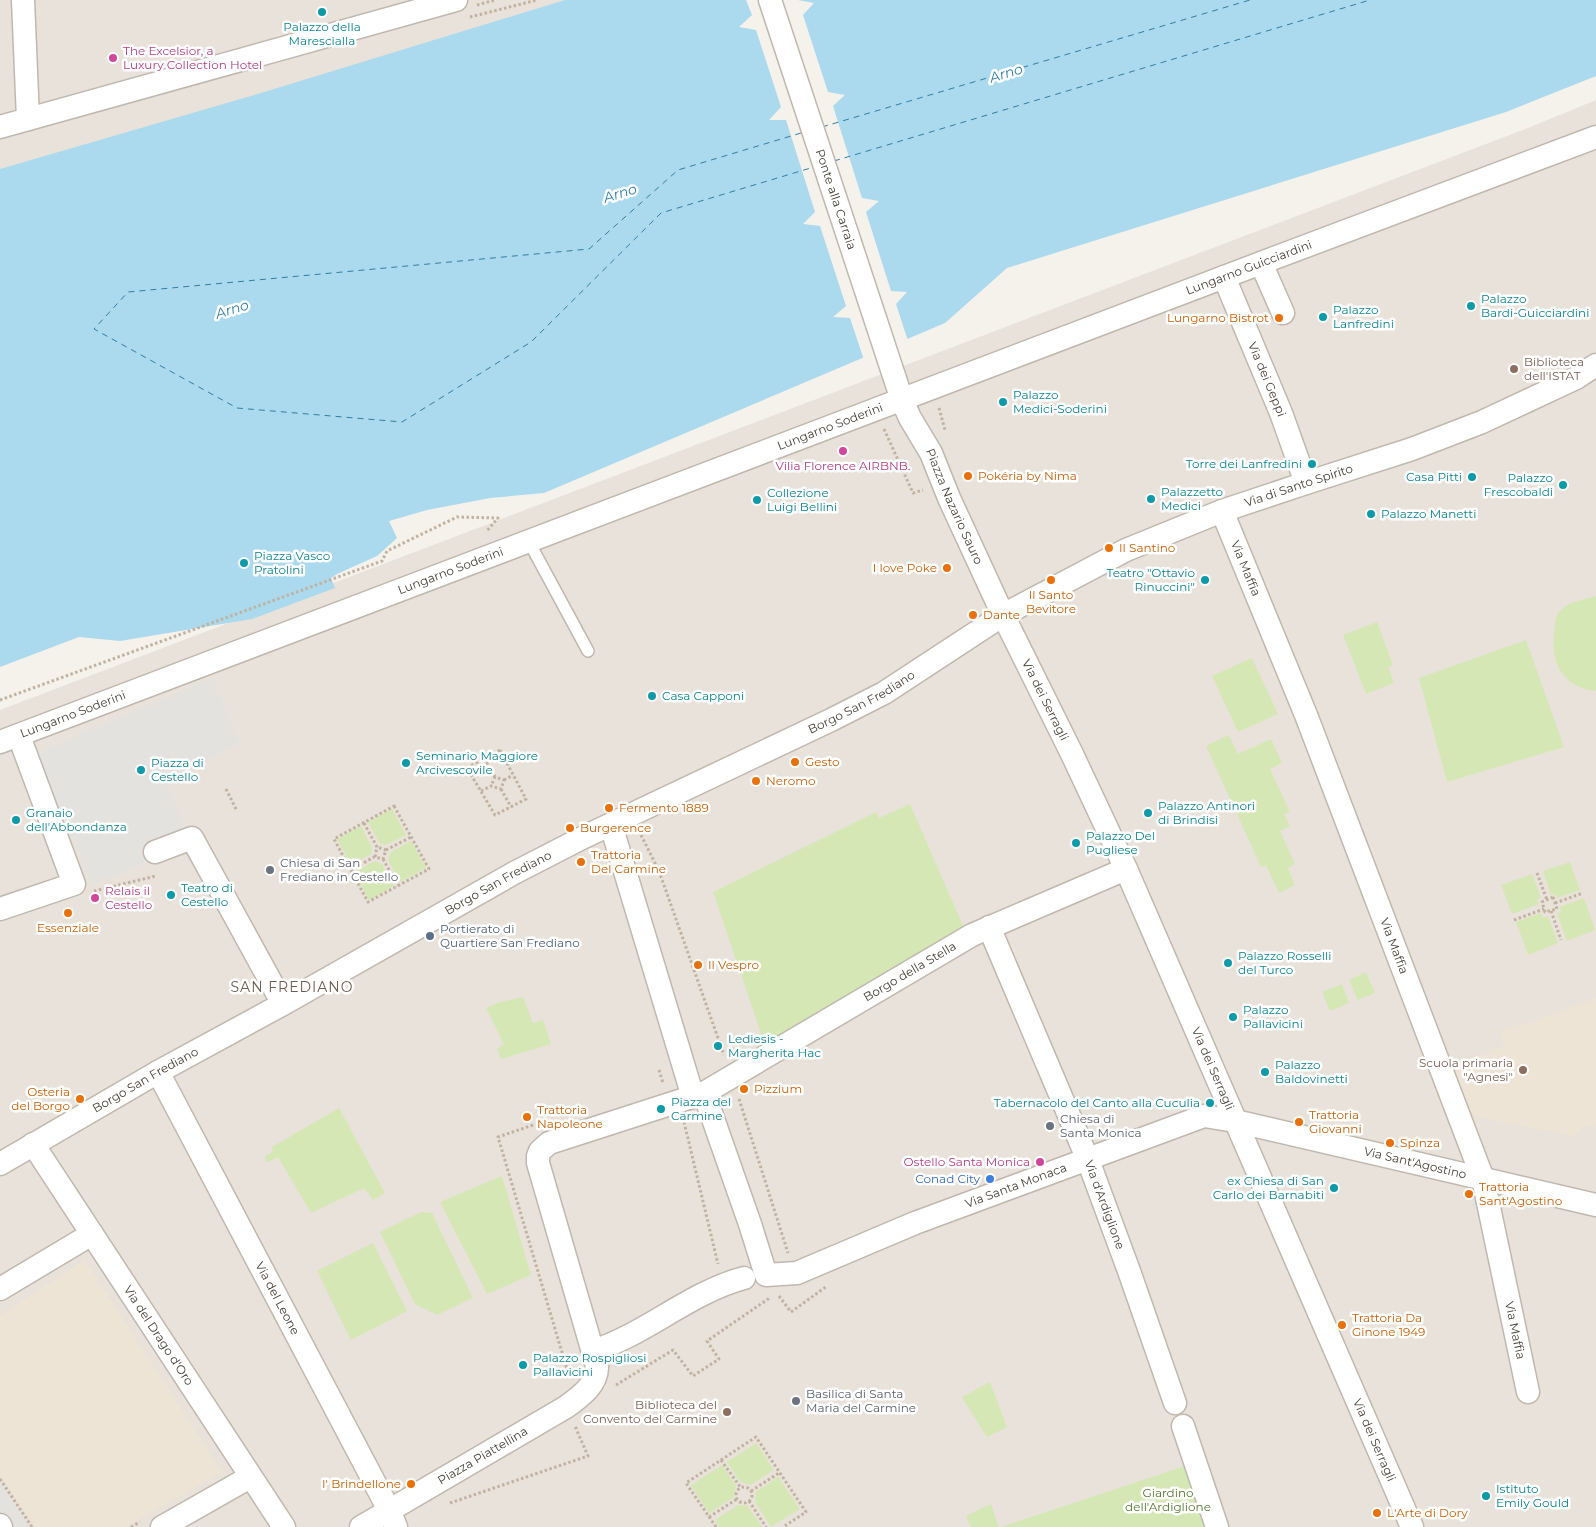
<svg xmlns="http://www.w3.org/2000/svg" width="1596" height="1527" font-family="Montserrat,sans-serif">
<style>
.residential{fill:#e9e2da}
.education{fill:#ede4d6}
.green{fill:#d6e7b6}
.parking{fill:#e4e2df}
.water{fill:#abd9ee}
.pier{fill:#f5f1eb}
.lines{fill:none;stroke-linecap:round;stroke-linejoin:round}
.ferry{stroke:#327ea1;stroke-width:1;stroke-dasharray:6 5;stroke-linecap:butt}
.lane-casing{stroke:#c0b8ae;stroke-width:14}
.street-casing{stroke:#c0b8ae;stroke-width:25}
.path{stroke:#c1b2a0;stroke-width:3;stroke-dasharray:2.5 2.5;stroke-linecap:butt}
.lane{stroke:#fff;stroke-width:11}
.street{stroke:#fff;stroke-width:22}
.culture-dot{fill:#0f9aa8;stroke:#fff;stroke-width:2}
.hotel-dot{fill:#d1479c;stroke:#fff;stroke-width:2}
.food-dot{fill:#e8710a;stroke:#fff;stroke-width:2}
.education-dot{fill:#8d6e63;stroke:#fff;stroke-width:2}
.worship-dot{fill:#6b7280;stroke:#fff;stroke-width:2}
.service-dot{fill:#5c6f8a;stroke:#fff;stroke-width:2}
.shop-dot{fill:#3f7fe0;stroke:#fff;stroke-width:2}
.labels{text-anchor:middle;stroke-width:5;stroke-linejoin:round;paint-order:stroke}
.culture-label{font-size:12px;fill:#0d838f;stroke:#fff;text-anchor:start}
.hotel-label{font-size:12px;fill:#b23c85;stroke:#fff;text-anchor:start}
.street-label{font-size:12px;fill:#494139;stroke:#fff}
.food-label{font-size:12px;fill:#c56008;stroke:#fff;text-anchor:start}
.education-label{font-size:12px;fill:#785e54;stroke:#fff;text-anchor:end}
.worship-label{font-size:12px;fill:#5b616d;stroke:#fff;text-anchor:start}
.service-label{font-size:12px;fill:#4e5e75;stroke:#fff;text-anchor:start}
.shop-label{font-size:12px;fill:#366cbe;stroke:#fff;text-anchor:end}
.park-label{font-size:12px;fill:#52792e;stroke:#fff}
.water-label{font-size:14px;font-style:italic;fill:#327ea1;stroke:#fff}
.neighbourhood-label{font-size:14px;letter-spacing:1px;fill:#6b5e51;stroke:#fff}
</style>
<rect width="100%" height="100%" fill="#f5f1eb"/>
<g class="residential">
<path d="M0,0H623L0,177Z"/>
<path d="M1596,100V1527H0V710L1533,126Z"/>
</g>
<g class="education">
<path d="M1596,998V1127L1583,1125L1575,1136L1467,1115L1449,1066L1504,1046L1500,1031L1543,1018Z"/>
<path d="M85,1260L222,1472L126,1527H35L0,1475V1315Z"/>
</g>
<g class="green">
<path d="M1596,596V691C1564,688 1550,663 1554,633C1555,625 1555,616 1560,611C1568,602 1585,599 1596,596Z"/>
<path d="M1377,622L1393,665L1388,667L1394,683L1366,694L1343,635Z"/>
<path d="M1526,640L1564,747L1447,782L1419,678Z"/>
<path d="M1252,658L1278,714L1238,732L1212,676Z"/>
<path d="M1229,735L1238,754L1271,739L1282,763L1270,769L1290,812L1284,814L1290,826L1280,831L1295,864L1288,868L1295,885L1279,893L1266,865L1261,867L1206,746Z"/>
<path d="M910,804L964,928L766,1048L713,892L876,812L879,818Z"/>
<path d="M392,809L406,835L386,845L380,844L368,822Z"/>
<path d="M361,826L372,848L371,854L351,865L337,839Z"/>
<path d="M411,841L426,868L400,882L388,860L391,852Z"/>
<path d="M375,861L382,864L394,886L369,900L354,872Z"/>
<path d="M1570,862L1580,890L1557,898L1555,894L1551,895L1543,871Z"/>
<path d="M1532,874L1541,898L1537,900L1539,904L1512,914L1501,885Z"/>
<path d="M1584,898L1595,930L1567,941L1557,913L1561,912L1560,907Z"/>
<path d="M1541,913L1543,918L1548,916L1558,943L1528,955L1516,922Z"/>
<path d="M1366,972L1375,993L1358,1000L1349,980Z"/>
<path d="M1342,984L1349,1003L1330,1011L1322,992Z"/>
<path d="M523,997L533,1023L543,1020L551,1044L501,1059L497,1049L504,1044L486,1008L500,1002Z"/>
<path d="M339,1108L385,1193L373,1200L364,1188L311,1213L278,1157L266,1163L265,1157L273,1151L272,1147Z"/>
<path d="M502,1176L531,1275L487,1294L440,1202Z"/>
<path d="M421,1212L432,1213L473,1298L437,1315L415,1304L380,1232Z"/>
<path d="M373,1243L407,1311L351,1340L317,1271Z"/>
<path d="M990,1382L1007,1427L987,1437L962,1397Z"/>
<path d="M756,1443L774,1470L751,1485L740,1482L727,1462Z"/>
<path d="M722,1465L736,1486L734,1497L709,1513L691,1485Z"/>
<path d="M1188,1465L1206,1527H1001Z"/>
<path d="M778,1477L800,1509L771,1527L755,1502L756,1492Z"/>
<path d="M991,1504L999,1527H971L966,1516Z"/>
<path d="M738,1505L748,1506L762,1527H719L715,1520Z"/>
</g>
<g class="parking">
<path d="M212,678L239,743L167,782L190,844L92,885L37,753Z"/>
<path d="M0,1484L29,1527H12L0,1509Z"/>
</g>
<path class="water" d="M565,0H1596V76L1506,112L1007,268L945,323L544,493L490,498L427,510L389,521L397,538L377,556L337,574L331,578L335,588L252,619L120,641L79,637L0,667V169L261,93Z"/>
<path class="pier" d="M746,0H798L814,3L803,15L828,92L845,95L833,106L862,198L879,201L866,212L891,291L907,292L896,304L908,341L864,360L850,318L833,317L846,306L820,226L803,224L815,212L786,120H769L781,107L756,30L739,27L752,15Z"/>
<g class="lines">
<g class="ferry">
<path d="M822,127L1250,0"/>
<path d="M801,133L678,170L589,249L128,292L94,329L237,408L402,422L531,342L661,213L814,167"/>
<path d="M834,161L1370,0"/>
</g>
<defs>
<path id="lane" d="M529,542L588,651"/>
<g id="street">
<path d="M23,0L28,119"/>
<path id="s1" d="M770,0L902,400L910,418L931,453L949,498L1003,615L1072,754L1126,869L1412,1527"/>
<path d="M0,127L456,0"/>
<path d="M1261,263L1283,313"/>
<path id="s2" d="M1224,277L1281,413L1306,483"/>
<path id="s3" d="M1222,511L1306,715L1483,1179L1528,1392"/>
<path id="s4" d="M0,742L1261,263L1596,137"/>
<path d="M611,825L693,1097"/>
<path d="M155,852L192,838L283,1004"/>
<path d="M0,909L74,884L19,736"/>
<path id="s5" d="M989,927L1088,1160L1129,1271L1175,1403"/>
<path id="s6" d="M158,1072L389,1510L396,1527"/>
<path id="s7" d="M704,1093L972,935L1126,869"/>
<path id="s8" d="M33,1144L284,1527"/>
<path id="s9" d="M0,1164L158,1072L283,1004L514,873L584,837L831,720L884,693L1003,615L1126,550L1222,511L1306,483L1412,449L1482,422L1576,378L1596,365"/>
<path d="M0,1289L92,1234"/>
<path d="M593,1351C646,1334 689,1293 744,1278"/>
<path d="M1183,1426L1217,1527"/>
<path d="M0,1525L1,1527"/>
<path d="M162,1527L250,1477"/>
<path id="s10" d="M361,1527L566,1407C580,1397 598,1384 597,1366L538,1163V1156L540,1151L549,1143L704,1093L750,1224L766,1275L797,1273L915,1223L1204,1116L1235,1121L1596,1205"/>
</g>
</defs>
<use href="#lane" class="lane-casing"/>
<use href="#street" class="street-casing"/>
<g class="path">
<path d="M477,5L495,0"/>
<path d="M470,17L537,0"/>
<path d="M939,408L945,430"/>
<path d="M884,429L913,493L923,490"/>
<path d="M0,700L382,561L387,551L457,517L498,518L486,532"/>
<path d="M500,750L526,799L495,815L467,768Z"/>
<path d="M484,758L495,777"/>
<path d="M504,780L513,775"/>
<path d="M226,789L237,811"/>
<path d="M501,789L511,807"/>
<path d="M481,791L491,786L501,789L504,780L495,777L491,786"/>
<path d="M394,806L429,869L368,902L334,839Z"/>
<path d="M364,823L377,847L375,857L383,859L386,850L377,847"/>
<path d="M641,835L659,871L724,1055"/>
<path d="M386,850L411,837"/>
<path d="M383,859L398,886"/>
<path d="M351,870L374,857"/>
<path d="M1537,873L1547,900"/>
<path d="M94,891L156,876"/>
<path d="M1553,897L1557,909L1545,912L1542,902Z"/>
<path d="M1555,903L1583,893"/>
<path d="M1551,911L1561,940"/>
<path d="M1514,920L1544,909"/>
<path d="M659,1070L663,1083"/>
<path d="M739,1099L788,1253"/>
<path d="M684,1122L718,1264"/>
<path d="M533,1125L498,1137L569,1376"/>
<path d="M779,1296L791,1312L827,1286"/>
<path d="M616,1385L673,1350L693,1376L719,1359L707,1341L771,1297"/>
<path d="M721,1460L741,1488"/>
<path d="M0,1479L32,1527"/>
<circle cx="744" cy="1495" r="8"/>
<path d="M751,1491L779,1473"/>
<path d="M749,1501L766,1527"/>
<path d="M450,1503L588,1456L575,1426"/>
<path d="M709,1517L737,1499"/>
<path d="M131,1527L140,1522"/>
<path d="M716,1527L686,1483L756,1437L806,1512L783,1527"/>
</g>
<use href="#lane" class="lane"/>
<use href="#street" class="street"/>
</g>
<g class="culture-dot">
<circle cx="322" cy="12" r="5"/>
<circle cx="1471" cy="306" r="5"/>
<circle cx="1323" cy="317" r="5"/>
<circle cx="1003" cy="402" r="5"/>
<circle cx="1312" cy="464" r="5"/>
<circle cx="1472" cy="477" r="5"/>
<circle cx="1563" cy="485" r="5"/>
<circle cx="1151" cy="499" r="5"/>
<circle cx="757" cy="500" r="5"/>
<circle cx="1371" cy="514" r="5"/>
<circle cx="244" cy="563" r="5"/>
<circle cx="1205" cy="580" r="5"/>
<circle cx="652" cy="696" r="5"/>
<circle cx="406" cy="763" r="5"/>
<circle cx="141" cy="770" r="5"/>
<circle cx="1148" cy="813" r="5"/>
<circle cx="16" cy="820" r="5"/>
<circle cx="1076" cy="843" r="5"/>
<circle cx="171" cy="895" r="5"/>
<circle cx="1228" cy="963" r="5"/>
<circle cx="1233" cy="1017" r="5"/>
<circle cx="718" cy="1046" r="5"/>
<circle cx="1265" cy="1072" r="5"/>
<circle cx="1210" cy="1103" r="5"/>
<circle cx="661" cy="1109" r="5"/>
<circle cx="1334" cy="1188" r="5"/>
<circle cx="523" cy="1365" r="5"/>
<circle cx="1486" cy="1496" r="5"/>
</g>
<g class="hotel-dot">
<circle cx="113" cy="58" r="5"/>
<circle cx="843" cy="451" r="5"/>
<circle cx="95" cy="898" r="5"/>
<circle cx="1040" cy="1162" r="5"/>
</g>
<g class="food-dot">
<circle cx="1279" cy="318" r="5"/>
<circle cx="968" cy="476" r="5"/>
<circle cx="1109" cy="548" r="5"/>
<circle cx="947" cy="568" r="5"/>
<circle cx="1051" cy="580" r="5"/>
<circle cx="973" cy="615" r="5"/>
<circle cx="795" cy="762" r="5"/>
<circle cx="756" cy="781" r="5"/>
<circle cx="609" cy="808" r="5"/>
<circle cx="570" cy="828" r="5"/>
<circle cx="581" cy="862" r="5"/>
<circle cx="68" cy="913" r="5"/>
<circle cx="698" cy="965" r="5"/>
<circle cx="744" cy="1089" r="5"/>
<circle cx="80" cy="1099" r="5"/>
<circle cx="527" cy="1117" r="5"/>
<circle cx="1299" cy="1122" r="5"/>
<circle cx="1390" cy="1143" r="5"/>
<circle cx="1469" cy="1194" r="5"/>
<circle cx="1342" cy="1325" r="5"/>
<circle cx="411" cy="1484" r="5"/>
<circle cx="1377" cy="1513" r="5"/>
</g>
<g class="education-dot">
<circle cx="1514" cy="369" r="5"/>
<circle cx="1523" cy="1070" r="5"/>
<circle cx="727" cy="1412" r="5"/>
</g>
<g class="worship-dot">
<circle cx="270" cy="870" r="5"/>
<circle cx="1050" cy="1126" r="5"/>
<circle cx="796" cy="1401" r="5"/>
</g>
<circle class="service-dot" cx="430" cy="936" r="5"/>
<circle class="shop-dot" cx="990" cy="1179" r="5"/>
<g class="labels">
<g class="culture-label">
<text x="322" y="31" text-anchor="middle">Palazzo della<tspan x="322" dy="14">Marescialla</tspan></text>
<text x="1481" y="303">Palazzo<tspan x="1481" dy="14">Bardi-Guicciardini</tspan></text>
<text x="1333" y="314">Palazzo<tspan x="1333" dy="14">Lanfredini</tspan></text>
<text x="1013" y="399">Palazzo<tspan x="1013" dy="14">Medici-Soderini</tspan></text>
<text x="1302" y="468" text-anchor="end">Torre dei Lanfredini</text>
<text x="1462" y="481" text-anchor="end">Casa Pitti</text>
<text x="1553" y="482" text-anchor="end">Palazzo<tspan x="1553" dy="14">Frescobaldi</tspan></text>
<text x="1161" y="496">Palazzetto<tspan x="1161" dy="14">Medici</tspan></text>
<text x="767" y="497">Collezione<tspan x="767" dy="14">Luigi Bellini</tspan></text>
<text x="1381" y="518">Palazzo Manetti</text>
<text x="254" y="560">Piazza Vasco<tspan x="254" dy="14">Pratolini</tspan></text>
<text x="1195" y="577" text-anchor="end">Teatro "Ottavio<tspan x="1195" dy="14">Rinuccini"</tspan></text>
<text x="662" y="700">Casa Capponi</text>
<text x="416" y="760">Seminario Maggiore<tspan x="416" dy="14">Arcivescovile</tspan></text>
<text x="151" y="767">Piazza di<tspan x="151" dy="14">Cestello</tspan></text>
<text x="1158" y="810">Palazzo Antinori<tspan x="1158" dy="14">di Brindisi</tspan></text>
<text x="26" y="817">Granaio<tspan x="26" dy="14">dell'Abbondanza</tspan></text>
<text x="1086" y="840">Palazzo Del<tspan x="1086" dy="14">Pugliese</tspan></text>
<text x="181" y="892">Teatro di<tspan x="181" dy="14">Cestello</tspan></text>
<text x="1238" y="960">Palazzo Rosselli<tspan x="1238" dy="14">del Turco</tspan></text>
<text x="1243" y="1014">Palazzo<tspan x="1243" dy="14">Pallavicini</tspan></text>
<text x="728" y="1043">Lediesis -<tspan x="728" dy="14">Margherita Hac</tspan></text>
<text x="1275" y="1069">Palazzo<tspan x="1275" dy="14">Baldovinetti</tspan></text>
<text x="671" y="1106">Piazza del<tspan x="671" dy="14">Carmine</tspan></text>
<text x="1200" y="1107" text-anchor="end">Tabernacolo del Canto alla Cuculia</text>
<text x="1324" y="1185" text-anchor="end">ex Chiesa di San<tspan x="1324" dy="14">Carlo dei Barnabiti</tspan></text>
<text x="533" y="1362">Palazzo Rospigliosi<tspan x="533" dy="14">Pallavicini</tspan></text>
<text x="1496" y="1493">Istituto<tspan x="1496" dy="14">Emily Gould</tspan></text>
</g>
<g class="hotel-label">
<text x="123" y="55">The Excelsior, a<tspan x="123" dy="14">Luxury Collection Hotel</tspan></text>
<text x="843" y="470" text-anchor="middle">Vilia Florence AIRBNB.</text>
<text x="105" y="895">Relais il<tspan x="105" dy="14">Cestello</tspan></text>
<text x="1030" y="1166" text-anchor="end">Ostello Santa Monica</text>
</g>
<g class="street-label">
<text dy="4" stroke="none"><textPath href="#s1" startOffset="210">Ponte alla Carraia</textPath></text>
<text dy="4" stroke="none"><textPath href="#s4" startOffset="1336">Lungarno Guicciardini</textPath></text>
<text dy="4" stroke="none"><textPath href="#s2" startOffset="111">Via dei Geppi</textPath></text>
<text dy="4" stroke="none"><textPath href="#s4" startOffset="888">Lungarno Soderini</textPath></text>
<text dy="4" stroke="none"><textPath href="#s9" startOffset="1468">Via di Santo Spirito</textPath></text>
<text dy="4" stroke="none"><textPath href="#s1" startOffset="540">Piazza Nazario Sauro</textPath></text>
<text dy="4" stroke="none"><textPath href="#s3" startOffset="62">Via Maffia</textPath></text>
<text dy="4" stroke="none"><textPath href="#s4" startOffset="482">Lungarno Soderini</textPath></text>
<text dy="4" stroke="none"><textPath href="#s1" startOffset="754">Via dei Serragli</textPath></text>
<text dy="4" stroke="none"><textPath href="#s9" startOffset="978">Borgo San Frediano</textPath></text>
<text dy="4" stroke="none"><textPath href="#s4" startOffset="78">Lungarno Soderini</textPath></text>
<text dy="4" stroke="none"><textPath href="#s9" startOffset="572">Borgo San Frediano</textPath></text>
<text dy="4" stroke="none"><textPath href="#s3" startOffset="468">Via Maffia</textPath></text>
<text dy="4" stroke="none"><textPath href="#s7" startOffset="239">Borgo della Stella</textPath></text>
<text dy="4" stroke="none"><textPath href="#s1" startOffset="1159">Via dei Serragli</textPath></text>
<text dy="4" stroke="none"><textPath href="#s9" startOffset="168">Borgo San Frediano</textPath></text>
<text dy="4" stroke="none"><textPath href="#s10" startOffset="1566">Via Sant'Agostino</textPath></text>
<text dy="4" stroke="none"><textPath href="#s10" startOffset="1149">Via Santa Monaca</textPath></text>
<text dy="4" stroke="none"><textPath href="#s5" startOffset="301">Via d'Ardiglione</textPath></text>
<text dy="4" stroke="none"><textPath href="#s6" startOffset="256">Via del Leone</textPath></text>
<text dy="4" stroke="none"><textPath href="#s3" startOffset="872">Via Maffia</textPath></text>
<text dy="4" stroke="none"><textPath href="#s8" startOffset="229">Via del Drago d'Oro</textPath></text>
<text dy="4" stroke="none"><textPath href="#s1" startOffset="1564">Via dei Serragli</textPath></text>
<text dy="4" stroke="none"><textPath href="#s10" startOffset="141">Piazza Piattellina</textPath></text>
</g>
<g class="food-label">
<text x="1269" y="322" text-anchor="end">Lungarno Bistrot</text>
<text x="978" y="480">Pokéria by Nima</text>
<text x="1119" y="552">Il Santino</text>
<text x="937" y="572" text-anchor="end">I love Poke</text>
<text x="1051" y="599" text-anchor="middle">Il Santo<tspan x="1051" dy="14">Bevitore</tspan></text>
<text x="983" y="619">Dante</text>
<text x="805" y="766">Gesto</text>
<text x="766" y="785">Neromo</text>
<text x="619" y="812">Fermento 1889</text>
<text x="580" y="832">Burgerence</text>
<text x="591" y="859">Trattoria<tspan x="591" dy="14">Del Carmine</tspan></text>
<text x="68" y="932" text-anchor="middle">Essenziale</text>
<text x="708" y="969">Il Vespro</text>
<text x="754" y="1093">Pizzium</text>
<text x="70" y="1096" text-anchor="end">Osteria<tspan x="70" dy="14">del Borgo</tspan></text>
<text x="537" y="1114">Trattoria<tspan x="537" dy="14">Napoleone</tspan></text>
<text x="1309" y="1119">Trattoria<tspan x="1309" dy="14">Giovanni</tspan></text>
<text x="1400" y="1147">Spinza</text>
<text x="1479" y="1191">Trattoria<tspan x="1479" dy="14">Sant'Agostino</tspan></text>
<text x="1352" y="1322">Trattoria Da<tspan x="1352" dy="14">Ginone 1949</tspan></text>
<text x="401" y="1488" text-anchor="end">I' Brindellone</text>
<text x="1387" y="1517">L'Arte di Dory</text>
</g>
<g class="education-label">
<text x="1524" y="366" text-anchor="start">Biblioteca<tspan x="1524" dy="14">dell'ISTAT</tspan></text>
<text x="1513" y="1067">Scuola primaria<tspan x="1513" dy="14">"Agnesi"</tspan></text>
<text x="717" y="1409">Biblioteca del<tspan x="717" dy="14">Convento del Carmine</tspan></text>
</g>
<g class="worship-label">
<text x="280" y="867">Chiesa di San<tspan x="280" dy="14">Frediano in Cestello</tspan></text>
<text x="1060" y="1123">Chiesa di<tspan x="1060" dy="14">Santa Monica</tspan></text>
<text x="806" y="1398">Basilica di Santa<tspan x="806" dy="14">Maria del Carmine</tspan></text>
</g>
<g class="service-label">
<text x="440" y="933">Portierato di<tspan x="440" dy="14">Quartiere San Frediano</tspan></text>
</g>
<g class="shop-label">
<text x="980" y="1183">Conad City</text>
</g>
<g class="park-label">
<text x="1168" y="1497">Giardino<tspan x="1168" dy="14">dell'Ardiglione</tspan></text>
</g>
<g class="water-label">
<text transform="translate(1006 73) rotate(-17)" y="5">Arno</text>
<text transform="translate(620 193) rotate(-17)" y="5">Arno</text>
<text transform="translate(232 309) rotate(-17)" y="5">Arno</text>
</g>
<g class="neighbourhood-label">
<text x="292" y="992">SAN FREDIANO</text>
</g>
</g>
</svg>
